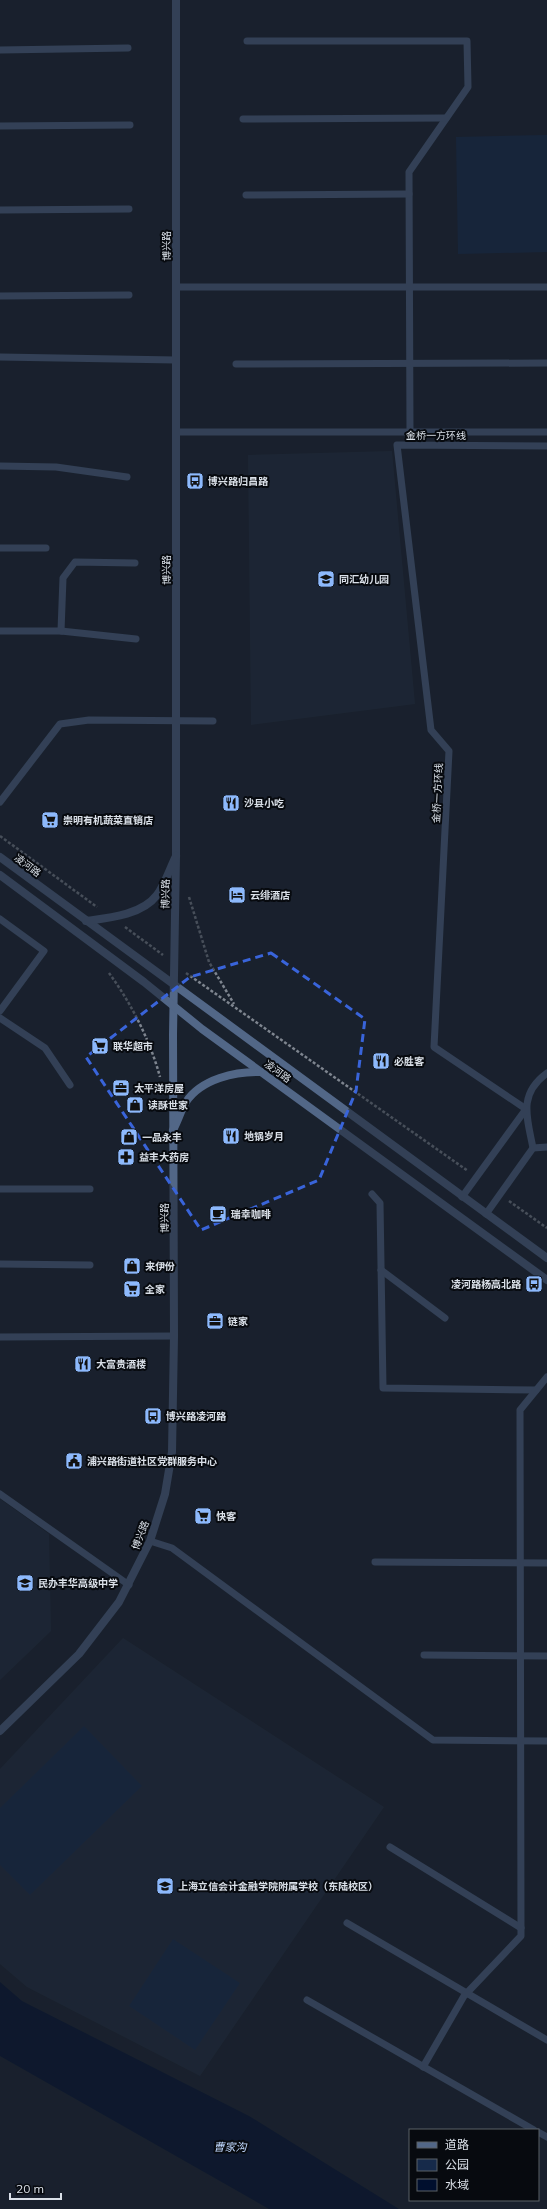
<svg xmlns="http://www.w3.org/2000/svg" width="547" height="2209" font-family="Mulish,'Noto Sans SC',sans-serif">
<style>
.built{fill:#212c3c}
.green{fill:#162a4a}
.water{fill:#000f2e}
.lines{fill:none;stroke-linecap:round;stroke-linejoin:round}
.path{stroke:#7e858f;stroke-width:2.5;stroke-dasharray:3 2;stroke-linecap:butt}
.service{stroke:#526787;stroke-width:7}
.minor{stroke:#526787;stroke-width:8}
.tertiary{stroke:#526787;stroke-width:8}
.marked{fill:none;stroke:#3964da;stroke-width:3;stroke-dasharray:8 5;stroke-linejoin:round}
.labels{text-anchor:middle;stroke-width:4;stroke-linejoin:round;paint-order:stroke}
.street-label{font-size:10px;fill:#dae0e8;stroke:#070a0f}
.poi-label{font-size:10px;font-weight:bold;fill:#dae0e8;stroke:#070a0f;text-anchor:start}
.water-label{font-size:11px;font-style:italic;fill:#c0d8fe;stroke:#070a0f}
</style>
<rect width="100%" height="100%" fill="#19212d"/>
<g class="built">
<path d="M392,451L415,704L251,725L248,455Z"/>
<path d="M0,1499L49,1534L51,1631L0,1680Z"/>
<path d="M123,1638L384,1807L200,2076L27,1987L0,1964V1769Z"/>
</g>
<g class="green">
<path d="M547,135V252L458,254L456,137Z"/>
<path d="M84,1726L142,1786L30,1895L0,1865V1808Z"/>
<path d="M173,1939L240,1983L195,2050L129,2006Z"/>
</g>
<path class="water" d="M0,1982L22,2001L249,2116L399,2209H269L0,2056Z"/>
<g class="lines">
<g class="path">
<path d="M0,836L97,907"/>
<path d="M189,897L209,962L234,1004"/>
<path d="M125,927L163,955"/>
<path d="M109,973C131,1003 150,1040 160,1077"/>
<path d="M186,973L468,1171"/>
<path d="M509,1201L547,1228"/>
</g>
<g class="service">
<path d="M247,41H467L468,87L409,172L410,432"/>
<path d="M0,50L128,48"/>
<path d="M243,119L446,118"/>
<path d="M0,126L130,125"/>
<path d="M246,195L409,194"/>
<path d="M0,210L129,209"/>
<path d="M176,287H547"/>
<path d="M0,296L129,295"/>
<path d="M0,357L176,360"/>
<path d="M236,364L547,363"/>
<path d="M176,432H547"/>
<path d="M0,466L56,467L127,477"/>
<path d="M0,548H46"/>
<path d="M0,631H61L136,639"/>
<path d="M61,631L63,578L75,562L135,563"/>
<path d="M0,802L60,724L89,720L213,721"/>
<path d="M0,919L44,951L0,1011"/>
<path d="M0,1018L45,1048L70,1085"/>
<path d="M533,1148C527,1117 518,1094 547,1073"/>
<path d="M0,1189H90"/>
<path d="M372,1194L380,1203L383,1388L536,1390"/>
<path d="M462,1197L526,1109L434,1047L449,751L431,730L397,445L547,446"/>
<path d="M486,1214L533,1148L547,1147"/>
<path d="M0,1264L90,1265"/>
<path d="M381,1270L445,1318"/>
<path d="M0,1337L174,1336"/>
<path d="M0,1494L129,1585"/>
<path d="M150,1541L172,1548L433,1740L547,1741"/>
<path d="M375,1562L547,1563"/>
<path d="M424,1655L547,1656"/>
<path d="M390,1847L521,1928"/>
<path d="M347,1923L547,2040"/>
<path d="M307,2000L534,2130"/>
<path d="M423,2067L464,1996L521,1936L520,1410L547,1377"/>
<path d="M538,2132L547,2137"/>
</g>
<path class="minor" d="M0,1731L79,1654L119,1602L150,1541L165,1494L172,1452L174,1336L173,1035L176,856V0"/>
<g class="tertiary">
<path d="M0,857L547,1258"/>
<path d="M0,875L144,982L202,1029L547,1280"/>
<path d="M86,921C109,918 142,915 157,895C165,884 170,868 176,856"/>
<path d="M173,1130C178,1121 181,1110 186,1102C201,1079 236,1071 261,1072"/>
</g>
</g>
<path d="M0 0H547V2209H0ZM271,953L365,1019L356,1091L319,1180L201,1230L86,1057L190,977Z" fill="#19212d" fill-opacity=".55" fill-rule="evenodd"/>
<path class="marked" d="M271,953L365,1019L356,1091L319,1180L201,1230L86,1057L190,977Z"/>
<defs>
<symbol id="bus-square" viewBox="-11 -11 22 22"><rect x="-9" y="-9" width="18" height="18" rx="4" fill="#8db9fc" stroke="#070a0f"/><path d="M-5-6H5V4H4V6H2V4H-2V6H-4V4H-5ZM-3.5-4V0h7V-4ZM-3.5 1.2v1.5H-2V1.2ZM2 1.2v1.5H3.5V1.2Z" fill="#111"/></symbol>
<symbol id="school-square" viewBox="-11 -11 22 22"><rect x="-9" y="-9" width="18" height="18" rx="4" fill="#8db9fc" stroke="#070a0f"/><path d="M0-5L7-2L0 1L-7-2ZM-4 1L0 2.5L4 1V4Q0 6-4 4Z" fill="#111"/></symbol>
<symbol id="restaurant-square" viewBox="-11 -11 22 22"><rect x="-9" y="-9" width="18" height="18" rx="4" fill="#8db9fc" stroke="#070a0f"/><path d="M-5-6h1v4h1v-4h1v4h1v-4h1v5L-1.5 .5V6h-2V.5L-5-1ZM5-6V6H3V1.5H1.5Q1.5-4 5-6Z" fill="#111"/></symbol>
<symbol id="supermarket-square" viewBox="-11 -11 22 22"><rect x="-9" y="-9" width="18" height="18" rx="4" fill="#8db9fc" stroke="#070a0f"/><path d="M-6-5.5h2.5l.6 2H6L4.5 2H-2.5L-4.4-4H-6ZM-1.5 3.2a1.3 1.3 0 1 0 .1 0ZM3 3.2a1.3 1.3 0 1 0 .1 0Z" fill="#111"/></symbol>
<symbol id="hotel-square" viewBox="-11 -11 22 22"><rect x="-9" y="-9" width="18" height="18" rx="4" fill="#8db9fc" stroke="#070a0f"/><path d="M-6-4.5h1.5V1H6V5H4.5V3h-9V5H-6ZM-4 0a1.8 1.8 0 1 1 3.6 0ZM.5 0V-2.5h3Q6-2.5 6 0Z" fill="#111"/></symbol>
<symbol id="office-square" viewBox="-11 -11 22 22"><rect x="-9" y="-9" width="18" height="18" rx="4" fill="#8db9fc" stroke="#070a0f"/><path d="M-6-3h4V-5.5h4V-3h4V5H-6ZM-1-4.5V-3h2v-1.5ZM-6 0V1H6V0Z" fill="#111"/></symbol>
<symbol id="shop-square" viewBox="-11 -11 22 22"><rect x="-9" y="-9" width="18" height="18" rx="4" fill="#8db9fc" stroke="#070a0f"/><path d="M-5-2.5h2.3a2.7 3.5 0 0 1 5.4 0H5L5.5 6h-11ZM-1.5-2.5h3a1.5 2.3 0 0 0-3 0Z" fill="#111"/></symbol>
<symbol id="pharmacy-square" viewBox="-11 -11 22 22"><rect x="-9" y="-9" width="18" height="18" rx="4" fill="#8db9fc" stroke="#070a0f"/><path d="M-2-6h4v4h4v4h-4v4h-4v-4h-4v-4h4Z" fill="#111"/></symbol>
<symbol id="cafe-square" viewBox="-11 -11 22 22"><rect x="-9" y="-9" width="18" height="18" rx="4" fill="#8db9fc" stroke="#070a0f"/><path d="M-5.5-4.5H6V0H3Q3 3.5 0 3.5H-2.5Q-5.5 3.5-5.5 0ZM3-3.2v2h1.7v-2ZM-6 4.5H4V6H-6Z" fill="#111"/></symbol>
<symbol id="civic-square" viewBox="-11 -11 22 22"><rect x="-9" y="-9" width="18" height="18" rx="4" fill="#8db9fc" stroke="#070a0f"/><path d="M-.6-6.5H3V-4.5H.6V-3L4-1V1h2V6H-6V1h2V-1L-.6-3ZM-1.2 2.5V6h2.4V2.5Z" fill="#111"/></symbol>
</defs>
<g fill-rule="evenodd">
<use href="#bus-square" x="185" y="471" width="20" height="20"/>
<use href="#school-square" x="316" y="569" width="20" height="20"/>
<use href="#restaurant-square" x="221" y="793" width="20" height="20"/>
<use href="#supermarket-square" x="40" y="810" width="20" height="20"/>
<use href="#hotel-square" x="227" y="885" width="20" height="20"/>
<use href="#supermarket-square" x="90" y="1036" width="20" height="20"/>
<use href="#restaurant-square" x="371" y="1051" width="20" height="20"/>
<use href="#office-square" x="111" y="1078" width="20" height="20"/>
<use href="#shop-square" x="125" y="1095" width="20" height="20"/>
<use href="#restaurant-square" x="221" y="1126" width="20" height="20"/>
<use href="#shop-square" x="119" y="1127" width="20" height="20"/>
<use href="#pharmacy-square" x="116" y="1147" width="20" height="20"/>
<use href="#cafe-square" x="208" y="1204" width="20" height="20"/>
<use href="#shop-square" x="122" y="1256" width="20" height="20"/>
<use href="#bus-square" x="524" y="1274" width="20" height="20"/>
<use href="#supermarket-square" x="122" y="1279" width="20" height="20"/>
<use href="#office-square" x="205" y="1311" width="20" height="20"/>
<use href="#restaurant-square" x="73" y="1354" width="20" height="20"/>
<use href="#bus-square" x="143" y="1406" width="20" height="20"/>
<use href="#civic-square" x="64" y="1451" width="20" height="20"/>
<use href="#supermarket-square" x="193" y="1506" width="20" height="20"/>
<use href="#school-square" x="15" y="1573" width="20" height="20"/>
<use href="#school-square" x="155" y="1876" width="20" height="20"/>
</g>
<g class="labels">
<g class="street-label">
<text transform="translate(166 246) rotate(-90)" y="4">博兴路</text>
<text x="436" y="439">金桥一方环线</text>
<text transform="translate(166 570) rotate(-90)" y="4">博兴路</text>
<text transform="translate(437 793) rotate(-87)" y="4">金桥一方环线</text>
<text transform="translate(28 865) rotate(37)" y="4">凌河路</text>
<text transform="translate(165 894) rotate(-89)" y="4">博兴路</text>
<text transform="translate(278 1071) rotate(36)" y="4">凌河路</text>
<text transform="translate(164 1218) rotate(-90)" y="4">博兴路</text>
<text transform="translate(140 1535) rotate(-69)" y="4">博兴路</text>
</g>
<g class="poi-label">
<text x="208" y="485">博兴路归昌路</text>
<text x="339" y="583">同汇幼儿园</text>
<text x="244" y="807">沙县小吃</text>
<text x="63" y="824">崇明有机蔬菜直销店</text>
<text x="250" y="899">云绯酒店</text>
<text x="113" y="1050">联华超市</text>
<text x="394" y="1065">必胜客</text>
<text x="134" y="1092">太平洋房屋</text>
<text x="148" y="1109">读酥世家</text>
<text x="244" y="1140">地锅岁月</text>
<text x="142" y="1141">一品永丰</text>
<text x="139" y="1161">益丰大药房</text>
<text x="231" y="1218">瑞幸咖啡</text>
<text x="145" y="1270">来伊份</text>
<text x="521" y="1288" text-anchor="end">凌河路杨高北路</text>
<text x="145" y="1293">全家</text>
<text x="228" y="1325">链家</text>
<text x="96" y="1368">大富贵酒楼</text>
<text x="166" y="1420">博兴路凌河路</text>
<text x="87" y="1465">浦兴路街道社区党群服务中心</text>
<text x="216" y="1520">快客</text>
<text x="38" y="1587">民办丰华高级中学</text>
<text x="178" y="1890">上海立信会计金融学院附属学校（东陆校区）</text>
</g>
<g class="water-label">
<text x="230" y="2151">曹家沟</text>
</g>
</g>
<rect x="409" y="2129" width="130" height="72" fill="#070a0f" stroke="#5b6066"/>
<rect x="417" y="2142" width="20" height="6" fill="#526787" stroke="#5b6066"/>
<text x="445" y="2149" font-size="12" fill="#dae0e8">道路</text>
<rect x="417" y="2159" width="20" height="12" fill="#162a4a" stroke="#5b6066"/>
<text x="445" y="2169" font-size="12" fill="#dae0e8">公园</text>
<rect x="417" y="2179" width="20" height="12" fill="#000f2e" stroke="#5b6066"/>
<text x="445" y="2189" font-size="12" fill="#dae0e8">水域</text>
<path d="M10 2193v6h51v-6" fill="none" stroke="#dae0e8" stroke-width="2"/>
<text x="16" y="2193" font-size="12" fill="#dae0e8" stroke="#070a0f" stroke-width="3" paint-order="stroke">20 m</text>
</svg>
